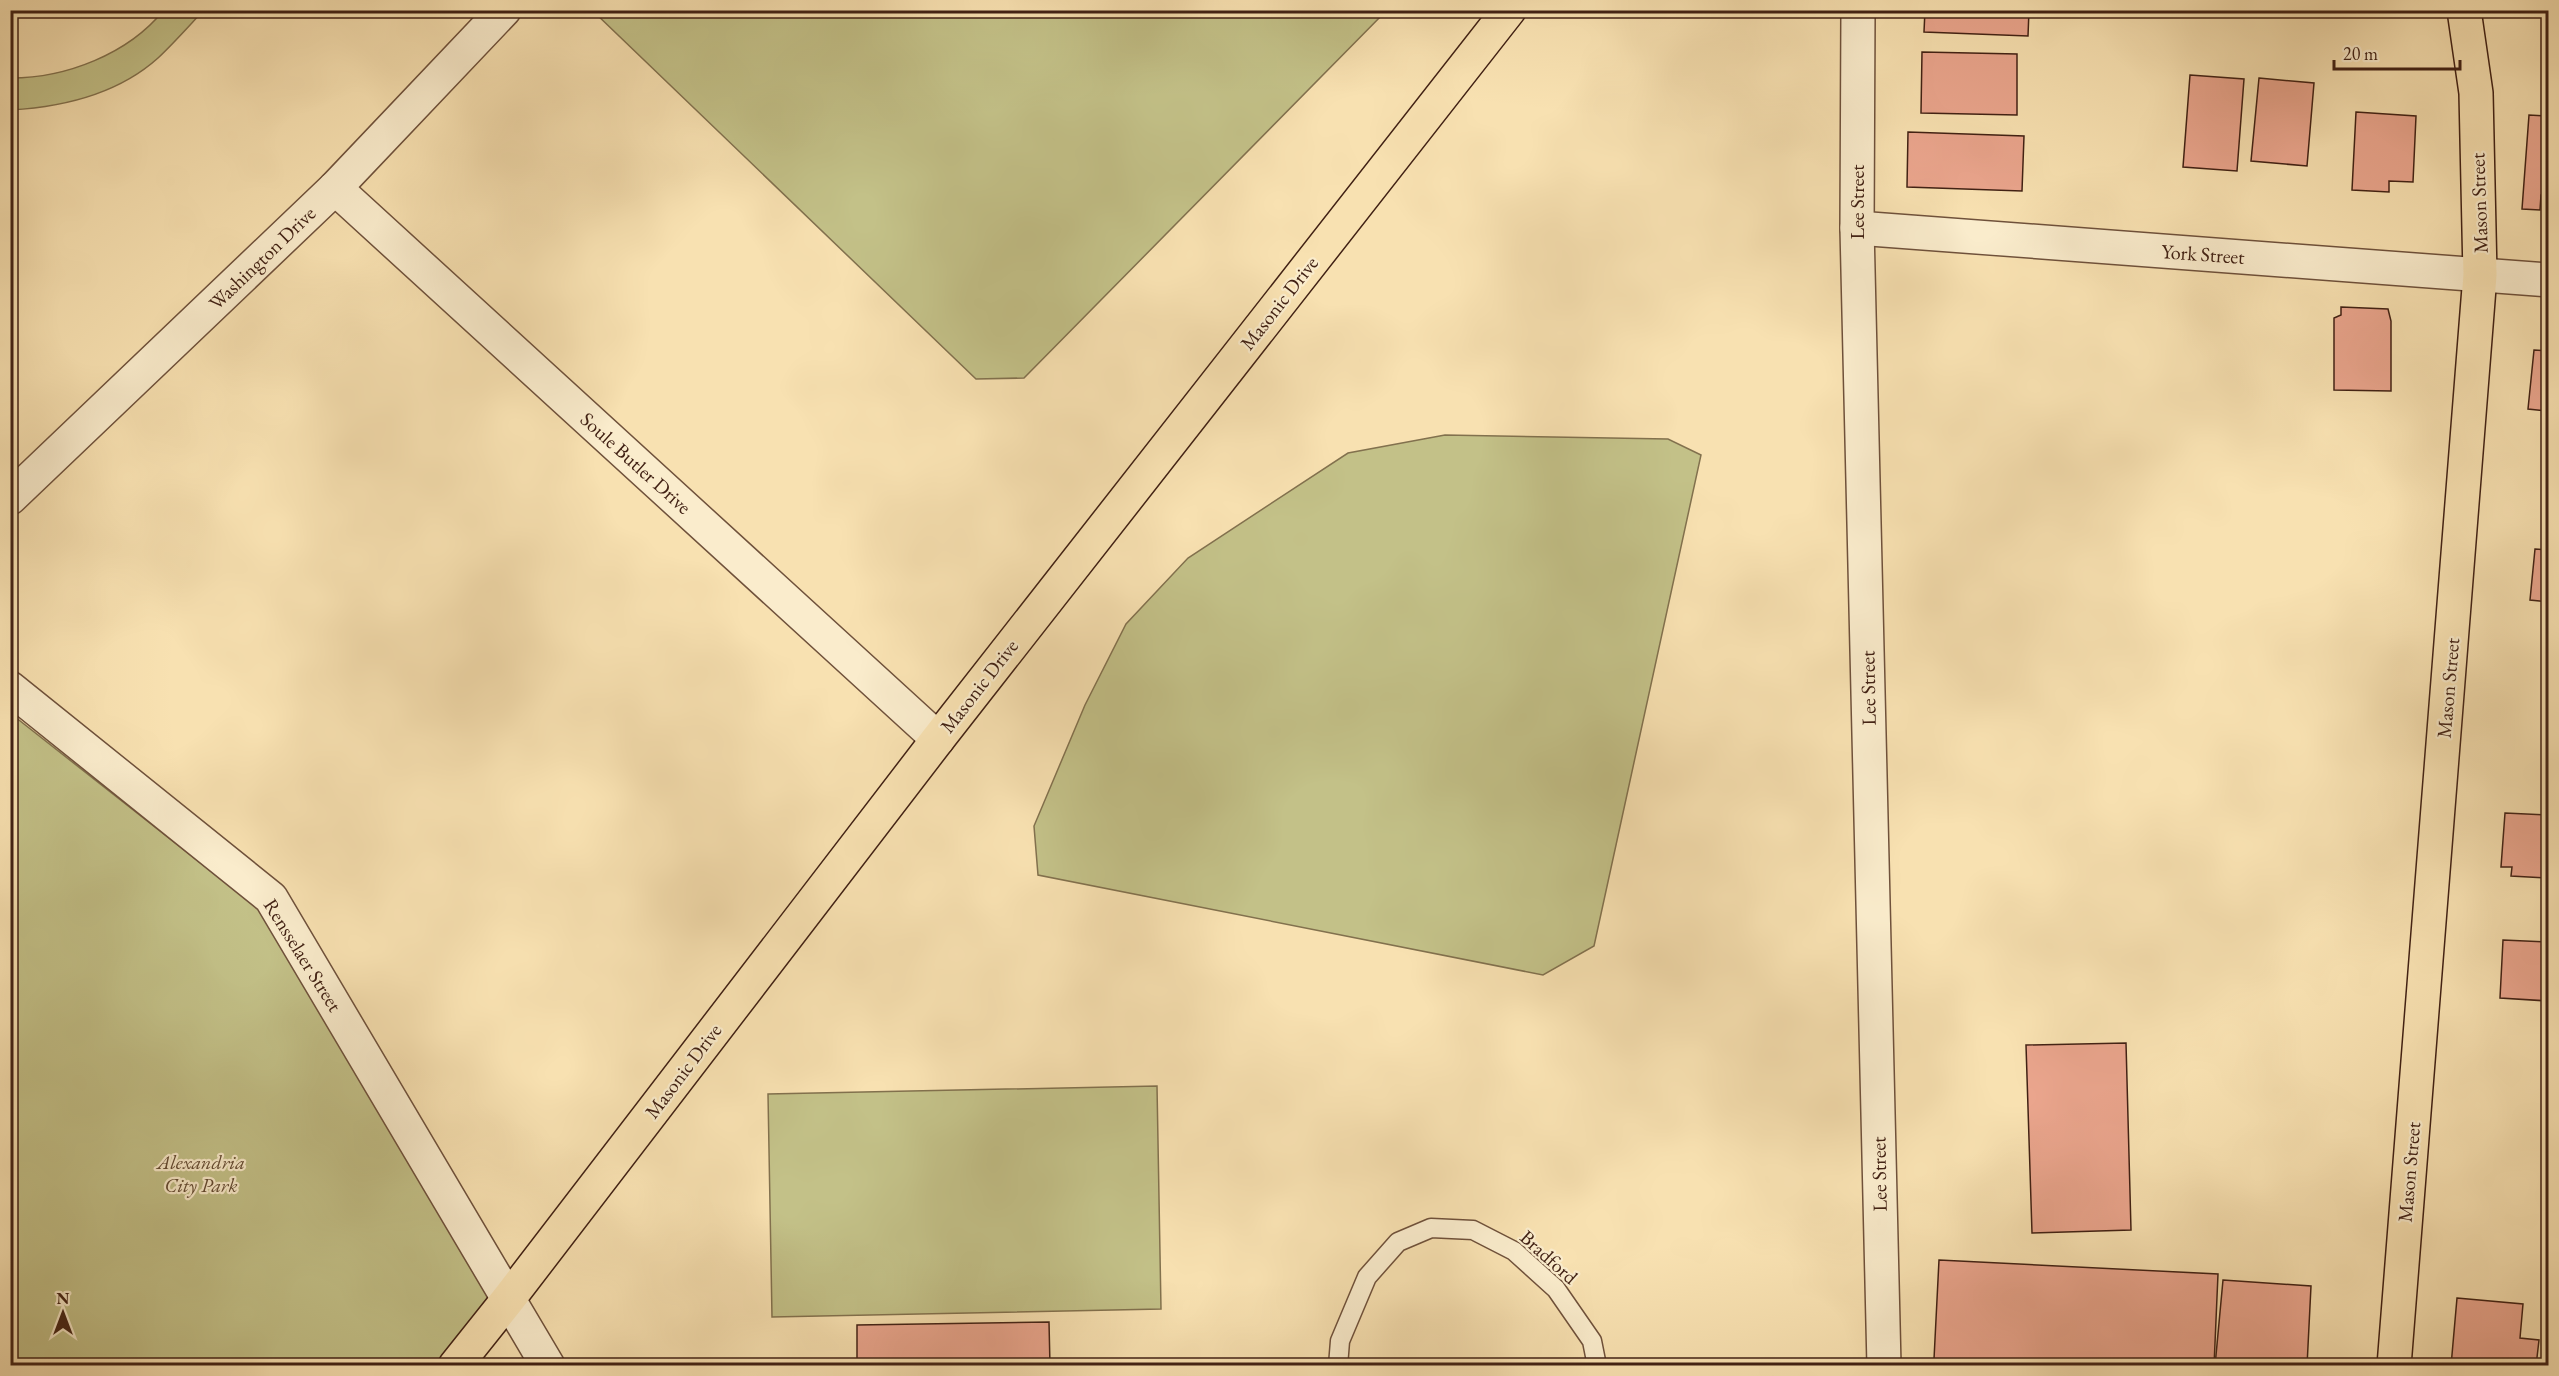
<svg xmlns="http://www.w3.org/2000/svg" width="2559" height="1376" font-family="'EB Garamond',serif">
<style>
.green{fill:#c3c188;stroke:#82714e;stroke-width:1.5}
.building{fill:#eaa58d;stroke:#412114;stroke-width:1.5}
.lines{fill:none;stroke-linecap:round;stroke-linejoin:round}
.service-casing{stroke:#6f513b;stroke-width:21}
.minor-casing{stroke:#6f513b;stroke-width:36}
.tertiary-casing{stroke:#6f513b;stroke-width:36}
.primary-casing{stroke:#412114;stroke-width:36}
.service{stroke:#faeccc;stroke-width:18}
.minor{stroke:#faeccc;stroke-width:33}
.tertiary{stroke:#faeccc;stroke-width:33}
.primary{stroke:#f8e1b1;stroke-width:33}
.labels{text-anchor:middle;stroke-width:4.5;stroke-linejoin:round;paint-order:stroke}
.street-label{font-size:20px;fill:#412114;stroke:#faeccc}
.park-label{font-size:20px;font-style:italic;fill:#624931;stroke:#faeccc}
</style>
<rect width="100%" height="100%" fill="#f8e1b1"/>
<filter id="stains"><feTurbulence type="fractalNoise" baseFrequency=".00333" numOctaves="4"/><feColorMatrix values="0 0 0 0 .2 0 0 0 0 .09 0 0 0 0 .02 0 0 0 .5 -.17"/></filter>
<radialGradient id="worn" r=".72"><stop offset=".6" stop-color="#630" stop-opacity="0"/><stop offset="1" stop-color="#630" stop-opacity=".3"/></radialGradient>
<g class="green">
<path d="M163,11H203C188,27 174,43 158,58C118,94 62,107 11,110V78C66,78 128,54 163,11Z"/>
<path d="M593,11H1386L1024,378L976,379Z"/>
<path d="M1445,435L1668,439L1701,455L1594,946L1543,975L1038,875L1034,826L1085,705L1126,624L1188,558L1348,453Z"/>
<path d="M10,713L258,908L506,1298L453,1365H11Z"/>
<path d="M1157,1086L1161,1309L772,1317L768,1094Z"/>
</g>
<g class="building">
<path d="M1925,10H2029L2028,36L1924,32Z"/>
<path d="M1922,52L2017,54V115L1921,113Z"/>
<path d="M2190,75L2244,79L2237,171L2183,167Z"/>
<path d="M2259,78L2314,83L2307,166L2251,161Z"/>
<path d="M2548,98V195H2541L2540,210L2522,209L2529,115L2547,116Z"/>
<path d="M2356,112L2416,116L2413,182L2389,181V192L2352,190Z"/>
<path d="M1908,132L2024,136L2022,191L1907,187Z"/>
<path d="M2341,307L2388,309L2391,321V391L2334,390V318L2341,315Z"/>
<path d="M2534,350L2548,351V411L2528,409Z"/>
<path d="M2535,549L2548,550V602L2530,600Z"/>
<path d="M2505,813L2548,815V878L2511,876L2512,867H2501Z"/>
<path d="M2503,940L2548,942V1001L2500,998Z"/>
<path d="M2126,1043L2131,1230L2032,1233L2026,1045Z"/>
<path d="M1939,1260L2218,1274L2214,1366H2073L1934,1359Z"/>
<path d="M2223,1280L2311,1286L2307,1366H2215Z"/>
<path d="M2457,1298L2523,1304L2520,1338L2539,1340L2536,1366H2451Z"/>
<path d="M1049,1322L1050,1366H857V1325Z"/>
</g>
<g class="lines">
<defs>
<path id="service" d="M1338,1366L1340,1341L1367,1277L1398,1242L1431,1228L1473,1230L1514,1251L1556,1289L1592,1341L1597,1366"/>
<g id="minor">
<path d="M335,188L938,739"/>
<path d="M1857,228L2548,280"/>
<path d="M10,498L335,188L504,10"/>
<path d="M10,688L271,898L548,1366"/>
</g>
<path id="tertiary" d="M1858,10L1857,228L1884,1366"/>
<g id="primary">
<path d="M455,1366L510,1297L938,739L1509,10"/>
<path d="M2394,1366L2480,275L2476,93L2464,10"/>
</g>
</defs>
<use href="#service" class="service-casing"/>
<use href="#minor" class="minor-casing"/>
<use href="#tertiary" class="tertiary-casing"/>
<use href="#primary" class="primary-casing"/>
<use href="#service" class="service"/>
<use href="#minor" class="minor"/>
<use href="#tertiary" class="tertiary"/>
<use href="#primary" class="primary"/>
</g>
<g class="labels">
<g class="street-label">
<text transform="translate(1857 202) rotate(-90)" y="7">Lee Street</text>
<text transform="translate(2479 203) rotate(-92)" y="7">Mason Street</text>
<text transform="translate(2203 254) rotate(4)" y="7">York Street</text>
<text transform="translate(262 258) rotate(-44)" y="7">Washington Drive</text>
<text transform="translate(1279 303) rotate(-52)" y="7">Masonic Drive</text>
<text transform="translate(636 463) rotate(42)" y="7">Soule Butler Drive</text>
<text transform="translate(979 686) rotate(-52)" y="7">Masonic Drive</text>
<text transform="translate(1868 688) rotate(-91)" y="7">Lee Street</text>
<text transform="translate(2448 688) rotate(-85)" y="7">Mason Street</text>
<text transform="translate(303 955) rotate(58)" y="7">Rensselaer Street</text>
<text transform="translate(683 1071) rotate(-53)" y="7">Masonic Drive</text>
<text transform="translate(2409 1172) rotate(-85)" y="7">Mason Street</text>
<text transform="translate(1879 1174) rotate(-91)" y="7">Lee Street</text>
<text transform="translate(1549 1257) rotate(42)" y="7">Bradford</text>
</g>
<g class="park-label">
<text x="201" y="1169">Alexandria<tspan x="201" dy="23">City Park</tspan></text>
</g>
</g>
<rect width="2559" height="1376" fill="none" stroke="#f8e1b1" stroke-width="36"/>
<rect x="12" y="12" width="2535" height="1352" fill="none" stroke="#412114" stroke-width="3"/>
<rect x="18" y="18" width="2523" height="1340" fill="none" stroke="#412114" stroke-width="1.5"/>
<g transform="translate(63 1313)" stroke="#faeccc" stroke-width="4.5" paint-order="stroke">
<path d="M0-4.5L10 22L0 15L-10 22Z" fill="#412114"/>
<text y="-9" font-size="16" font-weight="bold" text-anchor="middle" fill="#412114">N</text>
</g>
<path d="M2334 60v9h126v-9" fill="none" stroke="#412114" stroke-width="3"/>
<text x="2343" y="60" font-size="18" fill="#412114" stroke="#faeccc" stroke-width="4.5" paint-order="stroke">20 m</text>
<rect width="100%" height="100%" filter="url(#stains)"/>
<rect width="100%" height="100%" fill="url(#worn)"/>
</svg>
